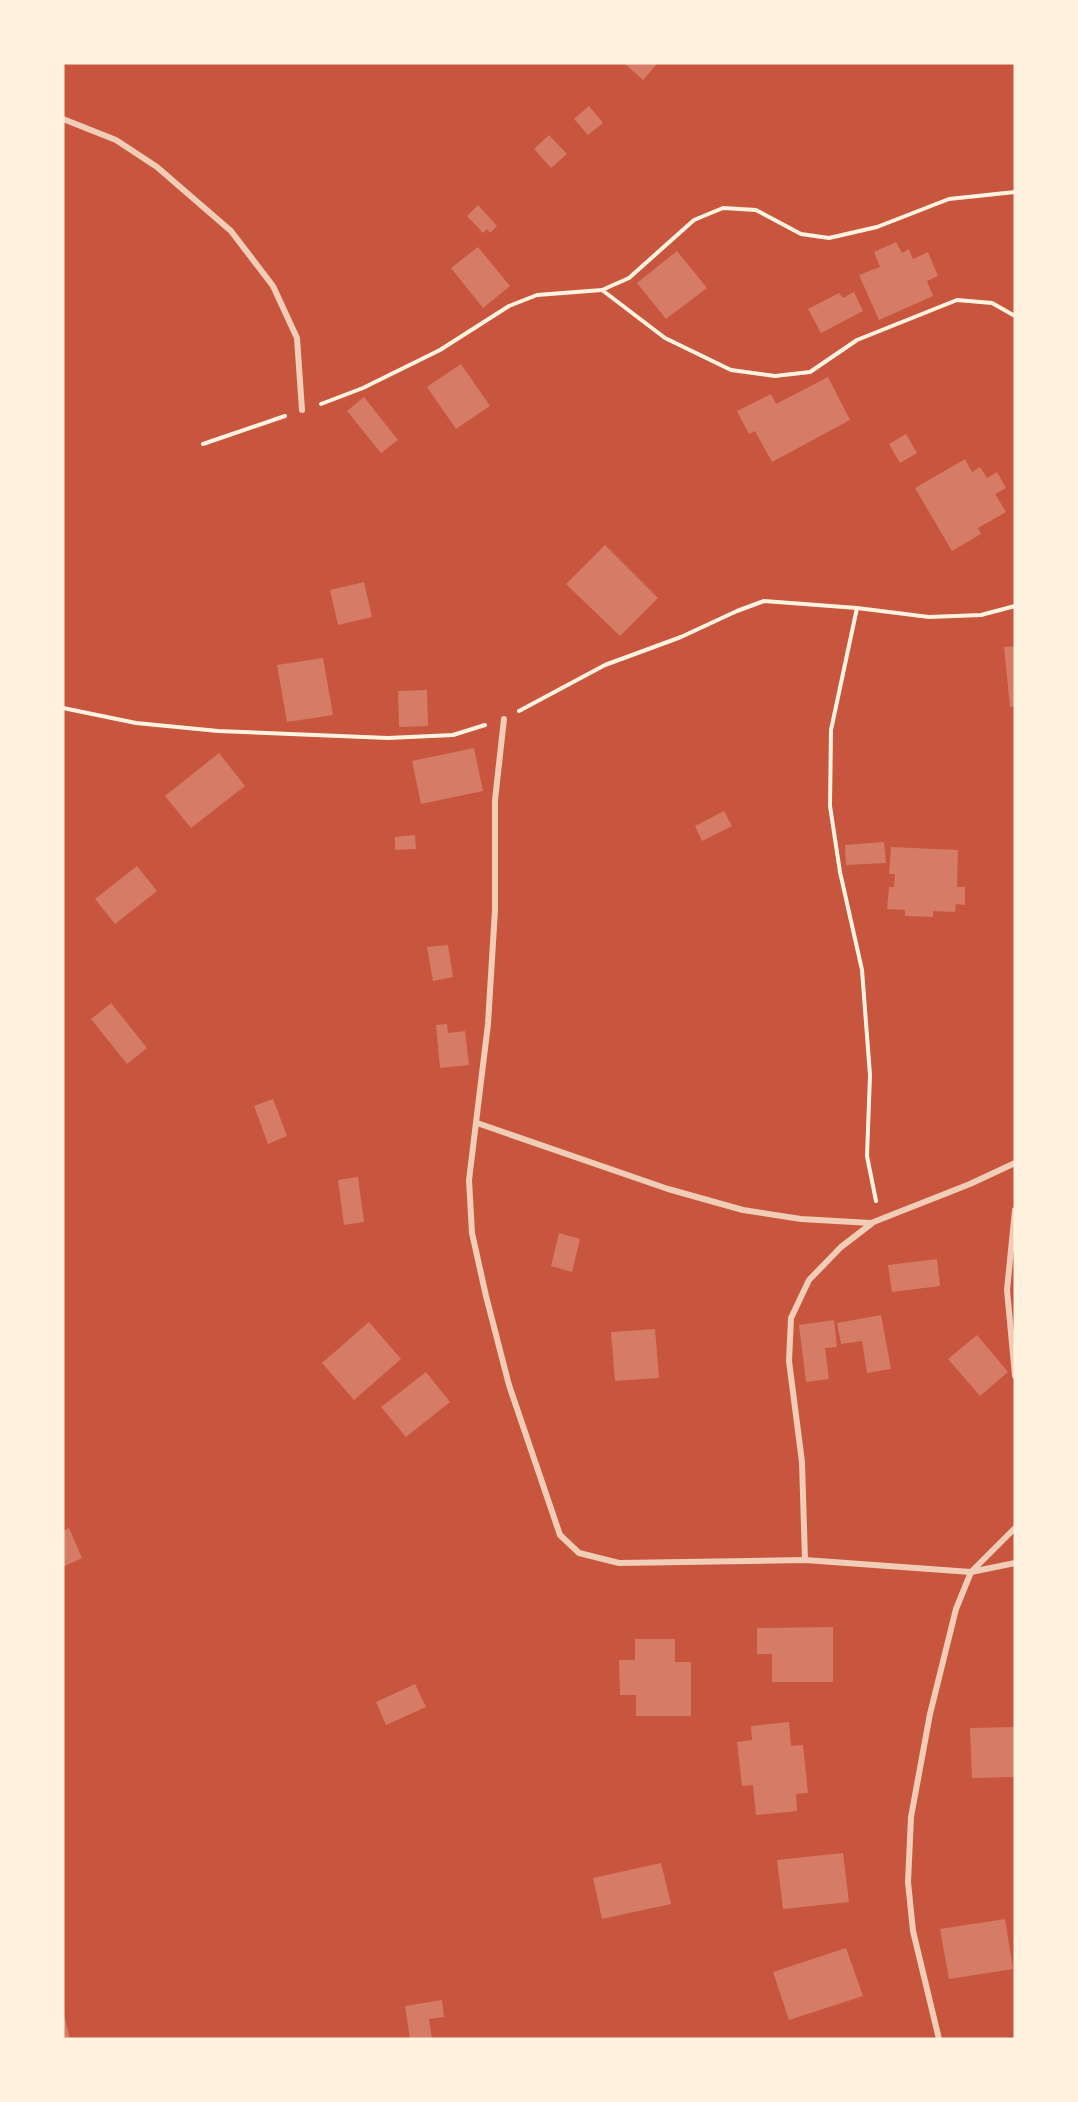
<svg xmlns="http://www.w3.org/2000/svg" width="1078" height="2102" font-family="Inter,sans-serif">
<style>
.building{fill:#d67c66}
.lines{fill:none;stroke-linecap:round;stroke-linejoin:round}
.path{stroke:#fff3e0;stroke-width:4}
.minor{stroke:#f1ccb7;stroke-width:6}
</style>
<rect width="100%" height="100%" fill="#c8553d"/>
<g class="building">
<path d="M624,63H658L643,80Z"/>
<path d="M589,106L603,123L588,135L574,119Z"/>
<path d="M549,135L567,154L551,168L534,149Z"/>
<path d="M478,205L497,226L490,233L487,229L483,233L467,216Z"/>
<path d="M896,242L902,253L909,249L913,259L928,252L938,276L927,281L933,296L879,320L859,275L880,267L874,252Z"/>
<path d="M478,247L510,286L483,308L451,268Z"/>
<path d="M677,251L707,288L666,319L637,283Z"/>
<path d="M854,292L863,311L821,333L808,309L839,293L843,298Z"/>
<path d="M461,364L490,406L456,429L427,387Z"/>
<path d="M828,377L850,420L772,462L755,431L749,434L737,411L771,394L776,404Z"/>
<path d="M364,397L398,440L381,453L347,411Z"/>
<path d="M906,434L917,453L900,463L889,444Z"/>
<path d="M965,459L972,472L980,467L987,478L997,472L1006,488L995,494L1006,512L978,528L981,534L952,551L915,488Z"/>
<path d="M605,545L658,598L620,636L566,584Z"/>
<path d="M364,582L372,617L338,625L330,590Z"/>
<path d="M1015,646V706L1010,707L1004,647Z"/>
<path d="M323,658L333,715L287,722L277,665Z"/>
<path d="M427,690L428,726L399,727L398,691Z"/>
<path d="M474,748L483,791L421,804L412,761Z"/>
<path d="M219,753L245,786L191,828L165,796Z"/>
<path d="M724,811L732,826L702,841L695,826Z"/>
<path d="M415,835L416,849L395,850V837Z"/>
<path d="M884,842L886,863L846,865L845,845Z"/>
<path d="M891,847L958,850L957,887H965V905L956,904L955,912L933,911V917L905,916V910L887,909L889,887H894L895,874H889Z"/>
<path d="M137,866L157,891L115,924L95,899Z"/>
<path d="M448,945L453,977L433,981L427,947Z"/>
<path d="M111,1003L147,1048L127,1064L91,1019Z"/>
<path d="M447,1024L448,1033L465,1031L469,1065L440,1068L436,1025Z"/>
<path d="M273,1099L287,1136L268,1144L254,1106Z"/>
<path d="M358,1177L364,1222L344,1225L338,1180Z"/>
<path d="M559,1233L580,1239L572,1272L551,1266Z"/>
<path d="M937,1259L940,1286L892,1292L888,1265Z"/>
<path d="M881,1315L891,1369L867,1373L862,1341L841,1344L837,1323Z"/>
<path d="M834,1320L837,1347L825,1348L829,1379L806,1382L799,1325Z"/>
<path d="M369,1322L401,1359L354,1400L322,1363Z"/>
<path d="M655,1329L659,1378L615,1381L611,1332Z"/>
<path d="M977,1335L1008,1372L980,1396L948,1359Z"/>
<path d="M426,1372L450,1402L406,1437L381,1407Z"/>
<path d="M69,1528L82,1558L63,1567V1531Z"/>
<path d="M833,1627V1682H772V1654H757V1628Z"/>
<path d="M635,1639H675V1662H691V1716H636V1695H620L619,1660H635Z"/>
<path d="M415,1684L426,1707L386,1725L376,1702Z"/>
<path d="M789,1722L791,1746L803,1745L808,1793L796,1794L797,1811L756,1815L753,1785L742,1786L737,1742L752,1740L751,1726Z"/>
<path d="M1015,1727V1777L972,1778L970,1728Z"/>
<path d="M843,1853L849,1902L783,1909L777,1860Z"/>
<path d="M661,1863L671,1904L602,1919L593,1878Z"/>
<path d="M1005,1919L1013,1969L949,1979L940,1929Z"/>
<path d="M846,1948L863,1996L789,2020L773,1972Z"/>
<path d="M442,2000L444,2017L429,2019L432,2039H410L405,2006Z"/>
<path d="M63,2014H64L70,2039H63Z"/>
</g>
<g class="lines">
<g class="path">
<path d="M602,290L665,338L731,370L775,376L810,372L857,340L957,300L992,303L1015,316"/>
<path d="M321,404L363,388L440,350L509,306L537,295L602,290L629,278L694,220L723,208L756,210L801,234L829,238L877,227L949,199L1015,192"/>
<path d="M203,444L285,416"/>
<path d="M857,608L831,730L830,806L840,872L862,970L870,1075L867,1156L876,1201"/>
<path d="M63,708L136,723L218,731L388,738L453,735L485,725"/>
<path d="M519,711L605,665L681,637L737,611L764,601L857,608L929,617L981,615L1015,606"/>
</g>
<g class="minor">
<path d="M63,119L116,140L157,167L231,231L273,286L297,338L302,410"/>
<path d="M504,719L495,800V910L488,1024L469,1180L472,1233L486,1296L509,1385L560,1535L579,1553L619,1563L805,1560L971,1572L1015,1563"/>
<path d="M477,1123L668,1189L743,1210L801,1219L871,1223L970,1184L1015,1163"/>
<path d="M1015,1210L1007,1290L1015,1376"/>
<path d="M805,1560L802,1462L789,1361L791,1318L809,1280L841,1247L871,1224"/>
<path d="M939,2039L913,1931L908,1882L911,1817L930,1714L956,1609L971,1572L1015,1528"/>
</g>
</g>
<rect width="1078" height="2102" fill="none" stroke="#fff3e0" stroke-width="129"/>
</svg>
